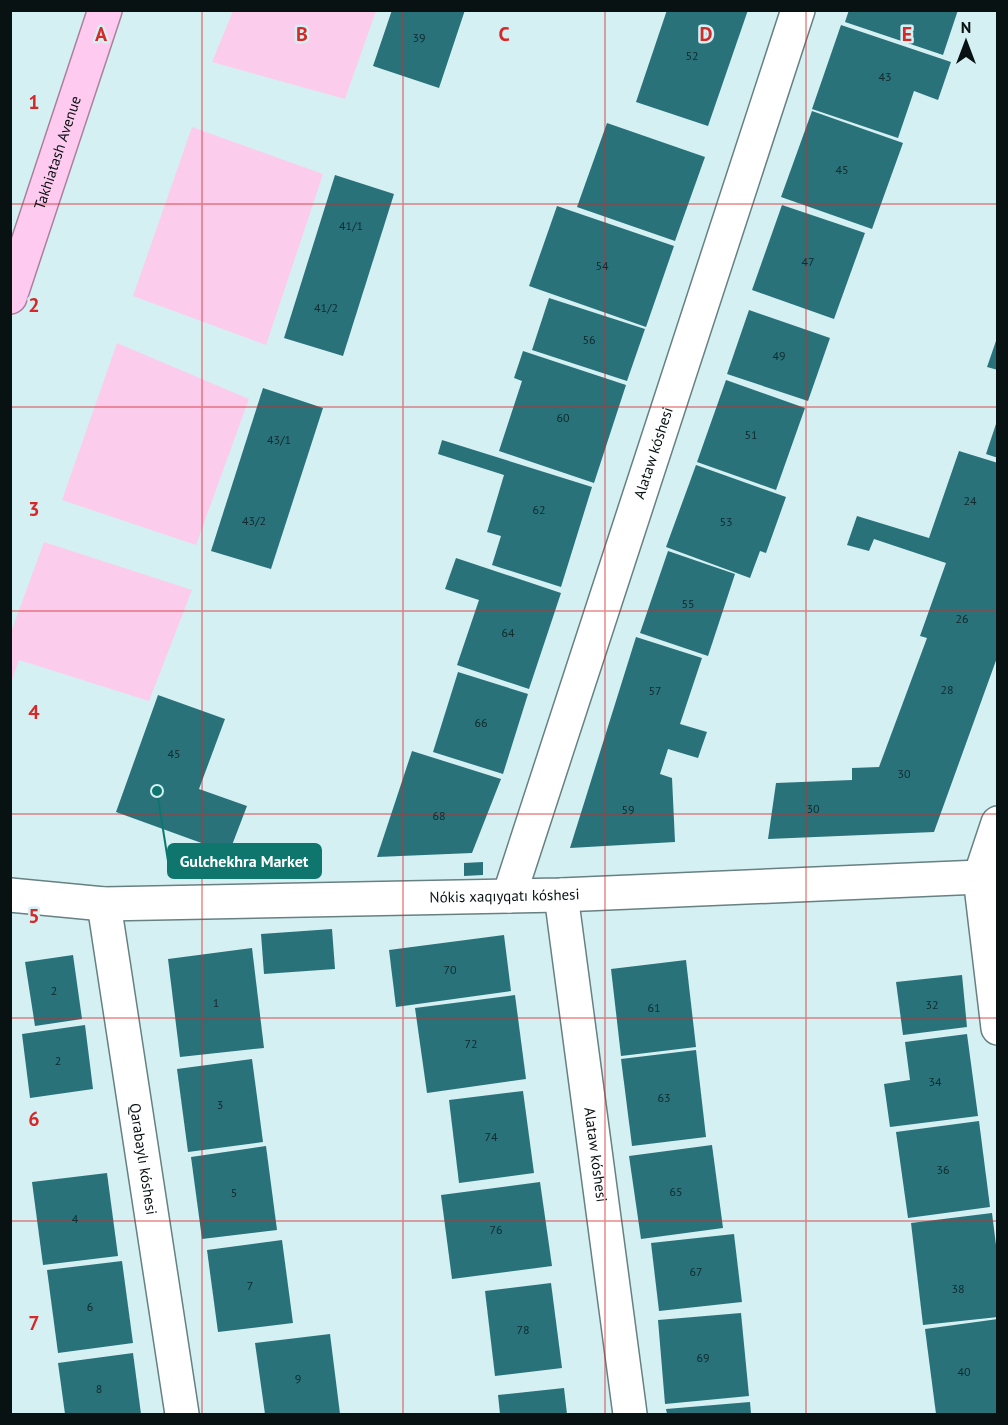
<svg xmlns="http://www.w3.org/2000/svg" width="1008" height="1425" font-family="'PT Sans',sans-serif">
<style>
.green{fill:#fccced}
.building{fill:#29727a}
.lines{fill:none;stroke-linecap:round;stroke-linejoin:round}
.minor-casing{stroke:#678082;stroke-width:36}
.trunk-casing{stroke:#a9819f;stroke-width:36}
.minor{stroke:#fff;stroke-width:33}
.trunk{stroke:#ffcaef;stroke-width:33}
.grid{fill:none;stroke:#d62828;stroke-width:1.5;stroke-opacity:0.55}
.labels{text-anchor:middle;stroke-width:5;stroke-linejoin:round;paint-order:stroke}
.number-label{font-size:12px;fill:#102a2d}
.street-label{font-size:15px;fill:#081213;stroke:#d5f0f3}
.grid-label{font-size:20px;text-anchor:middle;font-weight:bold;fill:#d62828;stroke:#d5f0f3;stroke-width:5;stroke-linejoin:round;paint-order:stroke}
.leader{fill:none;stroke:#0f766e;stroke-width:2}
.callout-dot{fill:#0f766e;stroke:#d5f0f3;stroke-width:2}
.callout{fill:#0f766e;stroke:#0f766e;stroke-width:2}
.callout-label{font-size:16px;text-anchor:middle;font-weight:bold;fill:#fff}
</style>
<rect width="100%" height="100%" fill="#d5f0f3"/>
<g class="green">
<path d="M233,11V10L376,11L345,99L212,62Z"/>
<path d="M192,127L323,174L266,345L133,296Z"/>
<path d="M117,343L249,399L196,545L62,500Z"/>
<path d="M44,542L192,590L149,701L19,660L11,682V632Z"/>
</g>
<g class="building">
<path d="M392,10H465L439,88L373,66Z"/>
<path d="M667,10H748L708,126L636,102Z"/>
<path d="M849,10H958L943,55L845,22Z"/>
<path d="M841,25L951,62L938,100L914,91L898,138L812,109Z"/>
<path d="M812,111L903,143L872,229L781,197Z"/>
<path d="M607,123L705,157L675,241L577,207Z"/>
<path d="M335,175L394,194L343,356L284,338Z"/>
<path d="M782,205L865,233L834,319L752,290Z"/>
<path d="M557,206L674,246L646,327L529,286Z"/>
<path d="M549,298L645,329L627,381L532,350Z"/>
<path d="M749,310L830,338L808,401L727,374Z"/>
<path d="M997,338H998V370L987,367Z"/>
<path d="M523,351L626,385L594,483L499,451L522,381L514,378Z"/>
<path d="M726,380L805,408L776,490L697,462Z"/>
<path d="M263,388L323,408L271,569L211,551Z"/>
<path d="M997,421L998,422V458L986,454Z"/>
<path d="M442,440L592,487L561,587L492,565L501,536L487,532L504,475L438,454Z"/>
<path d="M959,451L998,463V655L934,832L768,839L776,783L852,780V768L879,767L927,638L920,636L946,563L874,539L869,551L847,545L857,516L929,538Z"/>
<path d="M696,465L786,497L766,553L760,551L750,578L666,547Z"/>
<path d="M668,551L735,574L708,656L640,633Z"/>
<path d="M456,558L561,593L529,689L457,665L479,600L445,589Z"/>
<path d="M636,637L702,658L680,724L707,732L698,758L668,749L660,774L672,778L675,842L570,848Z"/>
<path d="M458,672L528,694L503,774L433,752Z"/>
<path d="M158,695L225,719L199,789L247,806L229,853L116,812Z"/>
<path d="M412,751L501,779L472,853L377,857Z"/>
<path d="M483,862V875L464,876V863Z"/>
<path d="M332,929L335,969L264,974L261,934Z"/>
<path d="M504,935L511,991L396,1007L389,950Z"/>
<path d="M252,948L264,1048L180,1057L168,959Z"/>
<path d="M73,955L82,1019L35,1026L25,962Z"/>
<path d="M686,960L696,1047L621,1056L611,969Z"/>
<path d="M962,975L967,1027L903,1035L896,982Z"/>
<path d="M515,995L526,1079L427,1093L415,1008Z"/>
<path d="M85,1025L93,1089L30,1098L22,1034Z"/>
<path d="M967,1034L978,1116L890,1127L884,1084L910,1080L905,1042Z"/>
<path d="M696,1050L706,1137L632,1146L621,1059Z"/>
<path d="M252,1059L263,1142L188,1152L177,1069Z"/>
<path d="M523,1091L534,1173L459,1183L449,1100Z"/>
<path d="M979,1121L990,1207L908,1218L896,1132Z"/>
<path d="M712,1145L723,1228L641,1239L629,1156Z"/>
<path d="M266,1146L277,1230L202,1239L191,1157Z"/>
<path d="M107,1173L118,1256L43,1265L32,1182Z"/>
<path d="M540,1182L552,1266L452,1279L441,1195Z"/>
<path d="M992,1213L998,1261V1317L923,1325L911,1223Z"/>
<path d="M734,1234L742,1302L659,1311L651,1243Z"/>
<path d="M282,1240L293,1323L218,1332L207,1250Z"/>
<path d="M122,1261L133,1343L58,1353L47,1270Z"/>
<path d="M551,1283L562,1368L495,1376L485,1291Z"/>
<path d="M741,1313L749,1396L665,1404L658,1320Z"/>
<path d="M998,1319V1414H936L925,1329Z"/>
<path d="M330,1334L340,1414H265L255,1343Z"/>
<path d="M133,1353L141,1414H65L58,1363Z"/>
<path d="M564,1388L567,1414H500L498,1395Z"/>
<path d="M750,1402L751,1414H667L666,1409Z"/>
</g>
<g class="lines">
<defs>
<g id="minor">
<path d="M998,823L980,877L998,1028"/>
<path id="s1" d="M10,895L104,904L561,895L980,877L998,875"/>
<path id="s2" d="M561,895L630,1414"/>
<path id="s3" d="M509,896L798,10"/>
<path id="s4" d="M104,904L182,1414"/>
</g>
<g id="trunk">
<path id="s5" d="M10,297L105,10"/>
</g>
</defs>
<use href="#minor" class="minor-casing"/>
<use href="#trunk" class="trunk-casing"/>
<use href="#minor" class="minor"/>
<use href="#trunk" class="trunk"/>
</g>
<path class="grid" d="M202,10V1414M403,10V1414M605,10V1414M806,10V1414M10,204H998M10,407H998M10,611H998M10,814H998M10,1018H998M10,1221H998"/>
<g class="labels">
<g class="number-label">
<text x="419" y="42">39</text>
<text x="692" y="60">52</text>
<text x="885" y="81">43</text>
<text x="842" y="174">45</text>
<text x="351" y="230">41/1</text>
<text x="808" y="266">47</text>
<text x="602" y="270">54</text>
<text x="326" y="312">41/2</text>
<text x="589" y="344">56</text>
<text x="779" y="360">49</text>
<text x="563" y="422">60</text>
<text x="751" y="439">51</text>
<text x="279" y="444">43/1</text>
<text x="970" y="505">24</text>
<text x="539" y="514">62</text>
<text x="254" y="525">43/2</text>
<text x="726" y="526">53</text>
<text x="688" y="608">55</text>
<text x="962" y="623">26</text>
<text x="508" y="637">64</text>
<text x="947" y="694">28</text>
<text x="655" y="695">57</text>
<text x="481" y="727">66</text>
<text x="174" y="758">45</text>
<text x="904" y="778">30</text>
<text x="813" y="813">30</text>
<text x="628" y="814">59</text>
<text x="439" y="820">68</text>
<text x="450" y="974">70</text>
<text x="54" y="995">2</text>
<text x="216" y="1007">1</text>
<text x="932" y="1009">32</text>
<text x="654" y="1012">61</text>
<text x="471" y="1048">72</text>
<text x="58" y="1065">2</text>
<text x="935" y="1086">34</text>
<text x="664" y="1102">63</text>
<text x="220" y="1109">3</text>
<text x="491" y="1141">74</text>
<text x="943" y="1174">36</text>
<text x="676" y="1196">65</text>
<text x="234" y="1197">5</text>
<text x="75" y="1223">4</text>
<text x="496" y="1234">76</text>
<text x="696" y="1276">67</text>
<text x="250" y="1290">7</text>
<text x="958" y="1293">38</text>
<text x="90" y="1311">6</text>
<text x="523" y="1334">78</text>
<text x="703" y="1362">69</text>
<text x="964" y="1376">40</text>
<text x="298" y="1383">9</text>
<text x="99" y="1393">8</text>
</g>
<g class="street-label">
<text dy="5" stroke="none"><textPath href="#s5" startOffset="152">Takhiatash Avenue</textPath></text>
<text dy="5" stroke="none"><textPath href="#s3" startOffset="466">Alataw kóshesi</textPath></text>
<text dy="5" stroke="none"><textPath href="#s1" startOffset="495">Nókis xaqıyqatı kóshesi</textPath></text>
<text dy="5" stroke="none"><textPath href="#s2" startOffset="262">Alataw kóshesi</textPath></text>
<text dy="5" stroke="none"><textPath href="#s4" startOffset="258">Qarabaylı kóshesi</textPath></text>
</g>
</g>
<g class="grid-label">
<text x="101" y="41">A</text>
<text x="302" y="41">B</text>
<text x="504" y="41">C</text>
<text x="706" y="41">D</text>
<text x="907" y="41">E</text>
<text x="34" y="109">1</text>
<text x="34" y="312">2</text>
<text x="34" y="516">3</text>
<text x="34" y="719">4</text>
<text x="34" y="923">5</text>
<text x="34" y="1126">6</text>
<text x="34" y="1330">7</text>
</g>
<path class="leader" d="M157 791L168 861"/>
<circle class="callout-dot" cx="157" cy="791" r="6"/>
<rect class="callout" x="168" y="844" width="153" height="34" rx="6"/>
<g class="callout-label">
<text x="244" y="867">Gulchekhra Market</text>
</g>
<rect width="1008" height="1425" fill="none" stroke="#081213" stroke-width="24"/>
<g transform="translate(966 42)" stroke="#d5f0f3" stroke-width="4.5" paint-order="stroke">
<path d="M0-4.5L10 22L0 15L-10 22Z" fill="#081213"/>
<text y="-9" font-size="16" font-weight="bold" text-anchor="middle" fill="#081213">N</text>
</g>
</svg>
